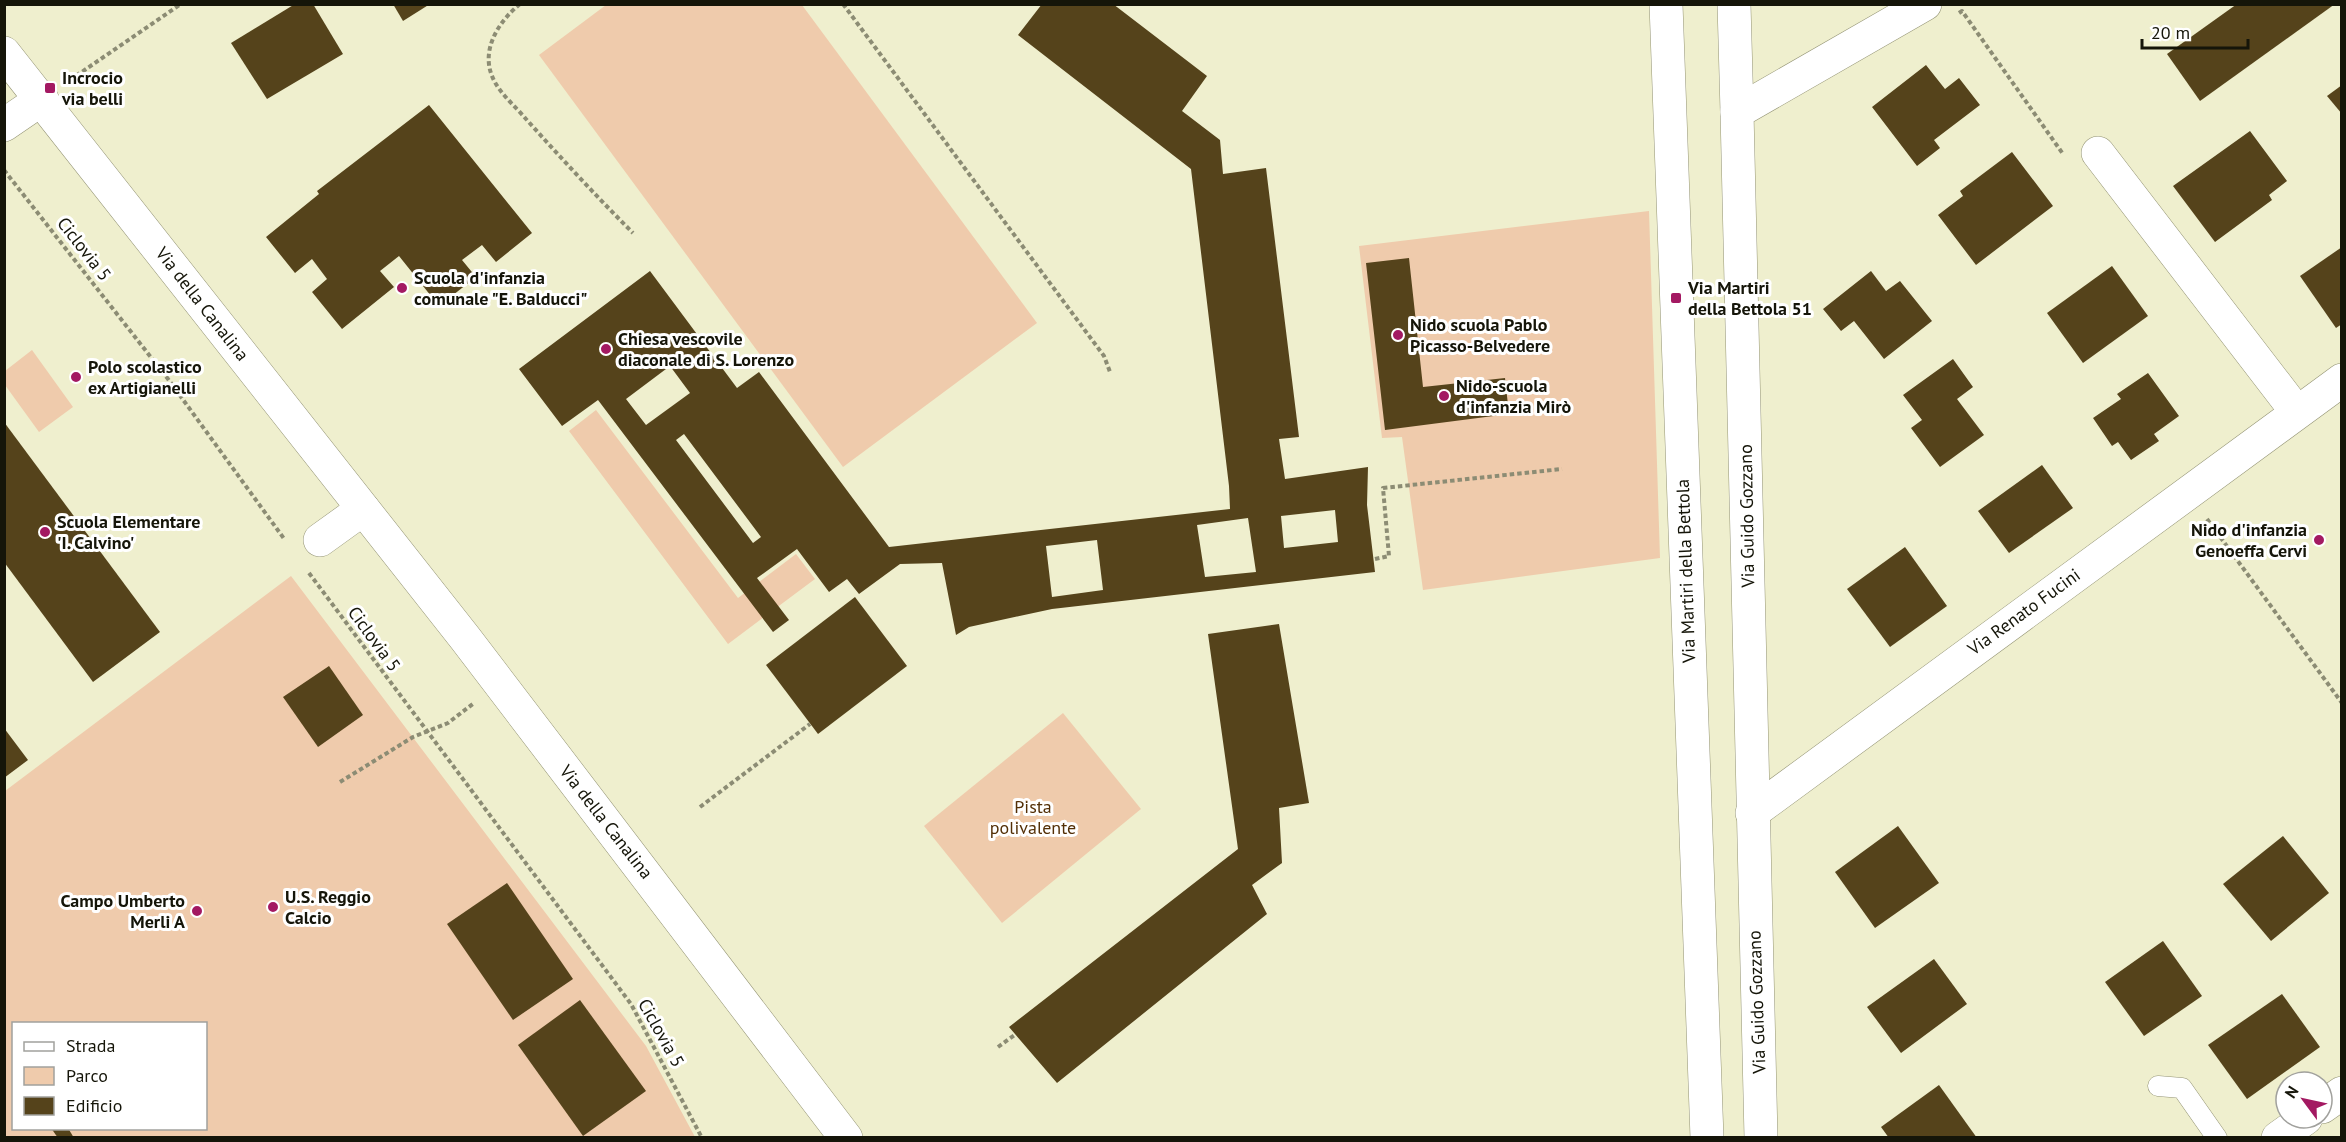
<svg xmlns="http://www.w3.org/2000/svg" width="2346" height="1142" font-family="'PT Sans',sans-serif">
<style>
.green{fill:#efcbac;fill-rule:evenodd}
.building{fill:#55431b;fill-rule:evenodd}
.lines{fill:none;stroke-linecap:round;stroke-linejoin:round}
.service-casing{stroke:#949475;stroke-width:21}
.minor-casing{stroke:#949475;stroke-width:34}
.secondary-casing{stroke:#949475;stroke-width:34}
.path{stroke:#8c8c74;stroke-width:4;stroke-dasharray:4.5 3;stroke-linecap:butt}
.service{stroke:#fff;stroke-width:20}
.minor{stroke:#fff;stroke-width:33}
.secondary{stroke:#fff;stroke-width:33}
.poi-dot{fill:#a31962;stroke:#fff;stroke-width:2}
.labels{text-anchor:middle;stroke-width:6;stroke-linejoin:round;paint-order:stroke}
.poi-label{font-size:18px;font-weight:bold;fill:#151509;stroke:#fff;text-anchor:start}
.street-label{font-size:18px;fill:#151509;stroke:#fff}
.park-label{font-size:18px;fill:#532f06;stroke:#fff}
</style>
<rect width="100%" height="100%" fill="#efefce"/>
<g class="green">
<path d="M606,5H802L1037,323L843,467L539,55Z"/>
<path d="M1649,211L1660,558L1423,590L1402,437L1382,438L1359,246Z"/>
<path d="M32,350L73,407L39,432L5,385V371Z"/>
<path d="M596,410L738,598L796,554L815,579L728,644L569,431Z"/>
<path d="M291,576L646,1046L695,1137L5,1138V791ZM14,1024H206V1128H14Z"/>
<path d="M1063,713L1141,809L1002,923L924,826Z"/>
</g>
<g class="building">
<path d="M295,4H313L343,54L267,99L231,43Z"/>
<path d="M393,4H430L403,21Z"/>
<path d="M1042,4H1113L1207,76L1182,111L1220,140L1223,174L1266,168L1299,437L1279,439L1285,479L1368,467L1367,505L1375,572L1052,609L969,627L956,635L942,563L900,564L859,594L847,579L829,592L797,549L757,578L789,620L773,632L598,400L562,426L519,369L650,271L737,388L759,372L889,547L1230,509L1229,486L1191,169L1018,35ZM670,366L690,393L646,425L626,399ZM684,434L761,537L753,543L676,440ZM1335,510L1338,542L1284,548L1281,516ZM1248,518L1256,572L1205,577L1197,525ZM1097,540L1103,590L1052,597L1046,546Z"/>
<path d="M2237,4H2335L2200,101L2167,54Z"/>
<path d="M1926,65L1945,89L1959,78L1980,105L1934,140L1940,148L1917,166L1872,107Z"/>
<path d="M2342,85V114L2327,96Z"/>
<path d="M429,105L532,233L496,262L482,245L462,260L476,277L439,306L399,256L380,271L394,287L342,329L312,292L327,279L312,259L295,273L266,237L319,194L317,191Z"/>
<path d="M2250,131L2287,181L2269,195L2272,200L2215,242L2173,186Z"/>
<path d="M2012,152L2053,206L1976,265L1938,215L1963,196L1960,191Z"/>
<path d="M2342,247V324L2336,328L2300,276Z"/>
<path d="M1409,258L1423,387L1505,378L1509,414L1385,430L1366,263Z"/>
<path d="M2112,266L2148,316L2083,363L2047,313Z"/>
<path d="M1871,271L1886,291L1900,281L1932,321L1884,359L1854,321L1841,331L1823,309Z"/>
<path d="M1953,359L1973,387L1957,399L1984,435L1940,467L1911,428L1922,420L1903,395Z"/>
<path d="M2148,373L2179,416L2154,434L2159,441L2131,460L2118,442L2112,446L2093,418L2121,399L2117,394Z"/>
<path d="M4,422L160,632L93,682L4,562Z"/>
<path d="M2042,465L2073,508L2009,553L1978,511Z"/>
<path d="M1905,547L1947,606L1890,647L1847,589Z"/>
<path d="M855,597L907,666L818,734L766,665Z"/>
<path d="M1279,624L1309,803L1279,808L1282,863L1252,885L1267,914L1057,1083L1009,1027L1238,849L1208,634Z"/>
<path d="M329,666L363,715L318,747L283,697Z"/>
<path d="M4,728L28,760L4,778Z"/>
<path d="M1898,826L1939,883L1875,928L1835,872Z"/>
<path d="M2283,836L2329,893L2271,941L2223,884Z"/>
<path d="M507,883L573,979L513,1020L447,924Z"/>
<path d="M2163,941L2202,996L2144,1036L2105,982Z"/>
<path d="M1934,959L1967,1004L1901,1053L1867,1007Z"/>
<path d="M2282,994L2320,1047L2247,1099L2208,1045Z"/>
<path d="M580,1000L646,1091L583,1136L518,1045Z"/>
<path d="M1939,1085L1977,1138H1889L1881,1127Z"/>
<path d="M51,1128H68L74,1138H58Z"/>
</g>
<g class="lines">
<defs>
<path id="service" d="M2158,1086L2182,1088L2217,1138"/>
<g id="minor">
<path d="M1734,4L1737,112"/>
<path d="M4,53L465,638L846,1138"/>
<path d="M4,125L42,99"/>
<path d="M2098,153L2296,411"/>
<path d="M320,540L363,509"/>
<path d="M1752,813L2342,380"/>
<path d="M2322,1107L2342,1093"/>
<path d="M1761,1138L1737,112L1925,4"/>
<path d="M2278,1138L2306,1118"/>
</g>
<path id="secondary" d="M1666,4L1707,1138"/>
</defs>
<use href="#service" class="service-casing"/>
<use href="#minor" class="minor-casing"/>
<use href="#secondary" class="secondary-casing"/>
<g class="path">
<path d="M520,4C499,21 481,49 492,76C498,92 515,106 526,119C561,158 596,196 633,233"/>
<path d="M843,4L1104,356L1110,372"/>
<path d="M1959,13L1962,11L2063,154"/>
<path d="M70,80L181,4"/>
<path d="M4,170L168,379L285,540"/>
<path d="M2207,519L2342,703"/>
<path d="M1375,559L1389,556L1383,488L1562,469"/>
<path d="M309,573L631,1004L702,1138"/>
<path d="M340,782L413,737L448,723L474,703"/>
<path d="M700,807L810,724"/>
<path d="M998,1047L1016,1034"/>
</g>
<use href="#service" class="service"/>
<use href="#minor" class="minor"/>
<use href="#secondary" class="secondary"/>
</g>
<g class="poi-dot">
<rect x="44" y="82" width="12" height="12" rx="3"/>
<circle cx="402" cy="288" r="6"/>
<rect x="1670" y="292" width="12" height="12" rx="3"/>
<circle cx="1398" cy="335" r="6"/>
<circle cx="606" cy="349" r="6"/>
<circle cx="76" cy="377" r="6"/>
<circle cx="1444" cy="396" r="6"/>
<circle cx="45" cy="532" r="6"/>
<circle cx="2319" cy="540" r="6"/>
<circle cx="273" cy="907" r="6"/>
<circle cx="197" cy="911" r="6"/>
</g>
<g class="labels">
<g class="poi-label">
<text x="62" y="84">Incrocio<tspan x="62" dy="21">via belli</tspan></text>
<text x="414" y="284">Scuola d'infanzia<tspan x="414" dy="21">comunale "E. Balducci"</tspan></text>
<text x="1688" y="294">Via Martiri<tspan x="1688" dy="21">della Bettola 51</tspan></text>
<text x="1410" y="331">Nido scuola Pablo<tspan x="1410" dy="21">Picasso-Belvedere</tspan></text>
<text x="618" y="345">Chiesa vescovile<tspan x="618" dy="21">diaconale di S. Lorenzo</tspan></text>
<text x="88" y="373">Polo scolastico<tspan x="88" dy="21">ex Artigianelli</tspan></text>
<text x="1456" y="392">Nido-scuola<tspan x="1456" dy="21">d'infanzia Mirò</tspan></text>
<text x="57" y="528">Scuola Elementare<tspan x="57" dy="21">'I. Calvino'</tspan></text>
<text x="2307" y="536" text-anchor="end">Nido d'infanzia<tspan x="2307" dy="21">Genoeffa Cervi</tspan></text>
<text x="285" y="903">U.S. Reggio<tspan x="285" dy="21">Calcio</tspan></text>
<text x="185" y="907" text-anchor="end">Campo Umberto<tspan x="185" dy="21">Merli A</tspan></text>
</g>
<g class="street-label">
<text transform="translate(84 249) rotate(52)" y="6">Ciclovia 5</text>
<text transform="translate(202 304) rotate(52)" y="6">Via della Canalina</text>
<text transform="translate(1747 516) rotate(-91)" y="6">Via Guido Gozzano</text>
<text transform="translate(1686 571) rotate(-92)" y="6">Via Martiri della Bettola</text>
<text transform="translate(2024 612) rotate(-36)" y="6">Via Renato Fucini</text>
<text transform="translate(374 639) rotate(54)" y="6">Ciclovia 5</text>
<text transform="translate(606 822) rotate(52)" y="6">Via della Canalina</text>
<text transform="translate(1757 1002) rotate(-92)" y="6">Via Guido Gozzano</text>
<text transform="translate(661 1033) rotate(61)" y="6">Ciclovia 5</text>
</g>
<g class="park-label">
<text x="1033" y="813">Pista<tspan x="1033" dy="21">polivalente</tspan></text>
</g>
</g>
<rect width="2346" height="1142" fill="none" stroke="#151509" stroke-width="12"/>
<rect x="12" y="1022" width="195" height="108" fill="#ffffff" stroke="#a1a19d" stroke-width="1.5"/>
<rect x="24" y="1042" width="30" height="9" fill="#ffffff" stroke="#a1a19d" stroke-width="1.5"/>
<text x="66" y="1052" font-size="18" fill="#151509">Strada</text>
<rect x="24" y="1067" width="30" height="18" fill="#efcbac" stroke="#a1a19d" stroke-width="1.5"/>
<text x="66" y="1082" font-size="18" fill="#151509">Parco</text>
<rect x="24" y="1097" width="30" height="18" fill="#55431b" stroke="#a1a19d" stroke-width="1.5"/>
<text x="66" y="1112" font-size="18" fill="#151509">Edificio</text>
<g transform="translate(2304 1100) rotate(303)"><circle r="28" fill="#ffffff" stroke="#a1a19d" stroke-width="1.5"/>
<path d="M0-4.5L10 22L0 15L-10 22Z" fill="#a31962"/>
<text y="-9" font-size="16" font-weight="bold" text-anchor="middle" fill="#151509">N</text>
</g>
<path d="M2142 39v9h106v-9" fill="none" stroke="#151509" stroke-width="3"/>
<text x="2151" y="39" font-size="18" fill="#151509" stroke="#ffffff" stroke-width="4.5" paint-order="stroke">20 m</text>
</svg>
